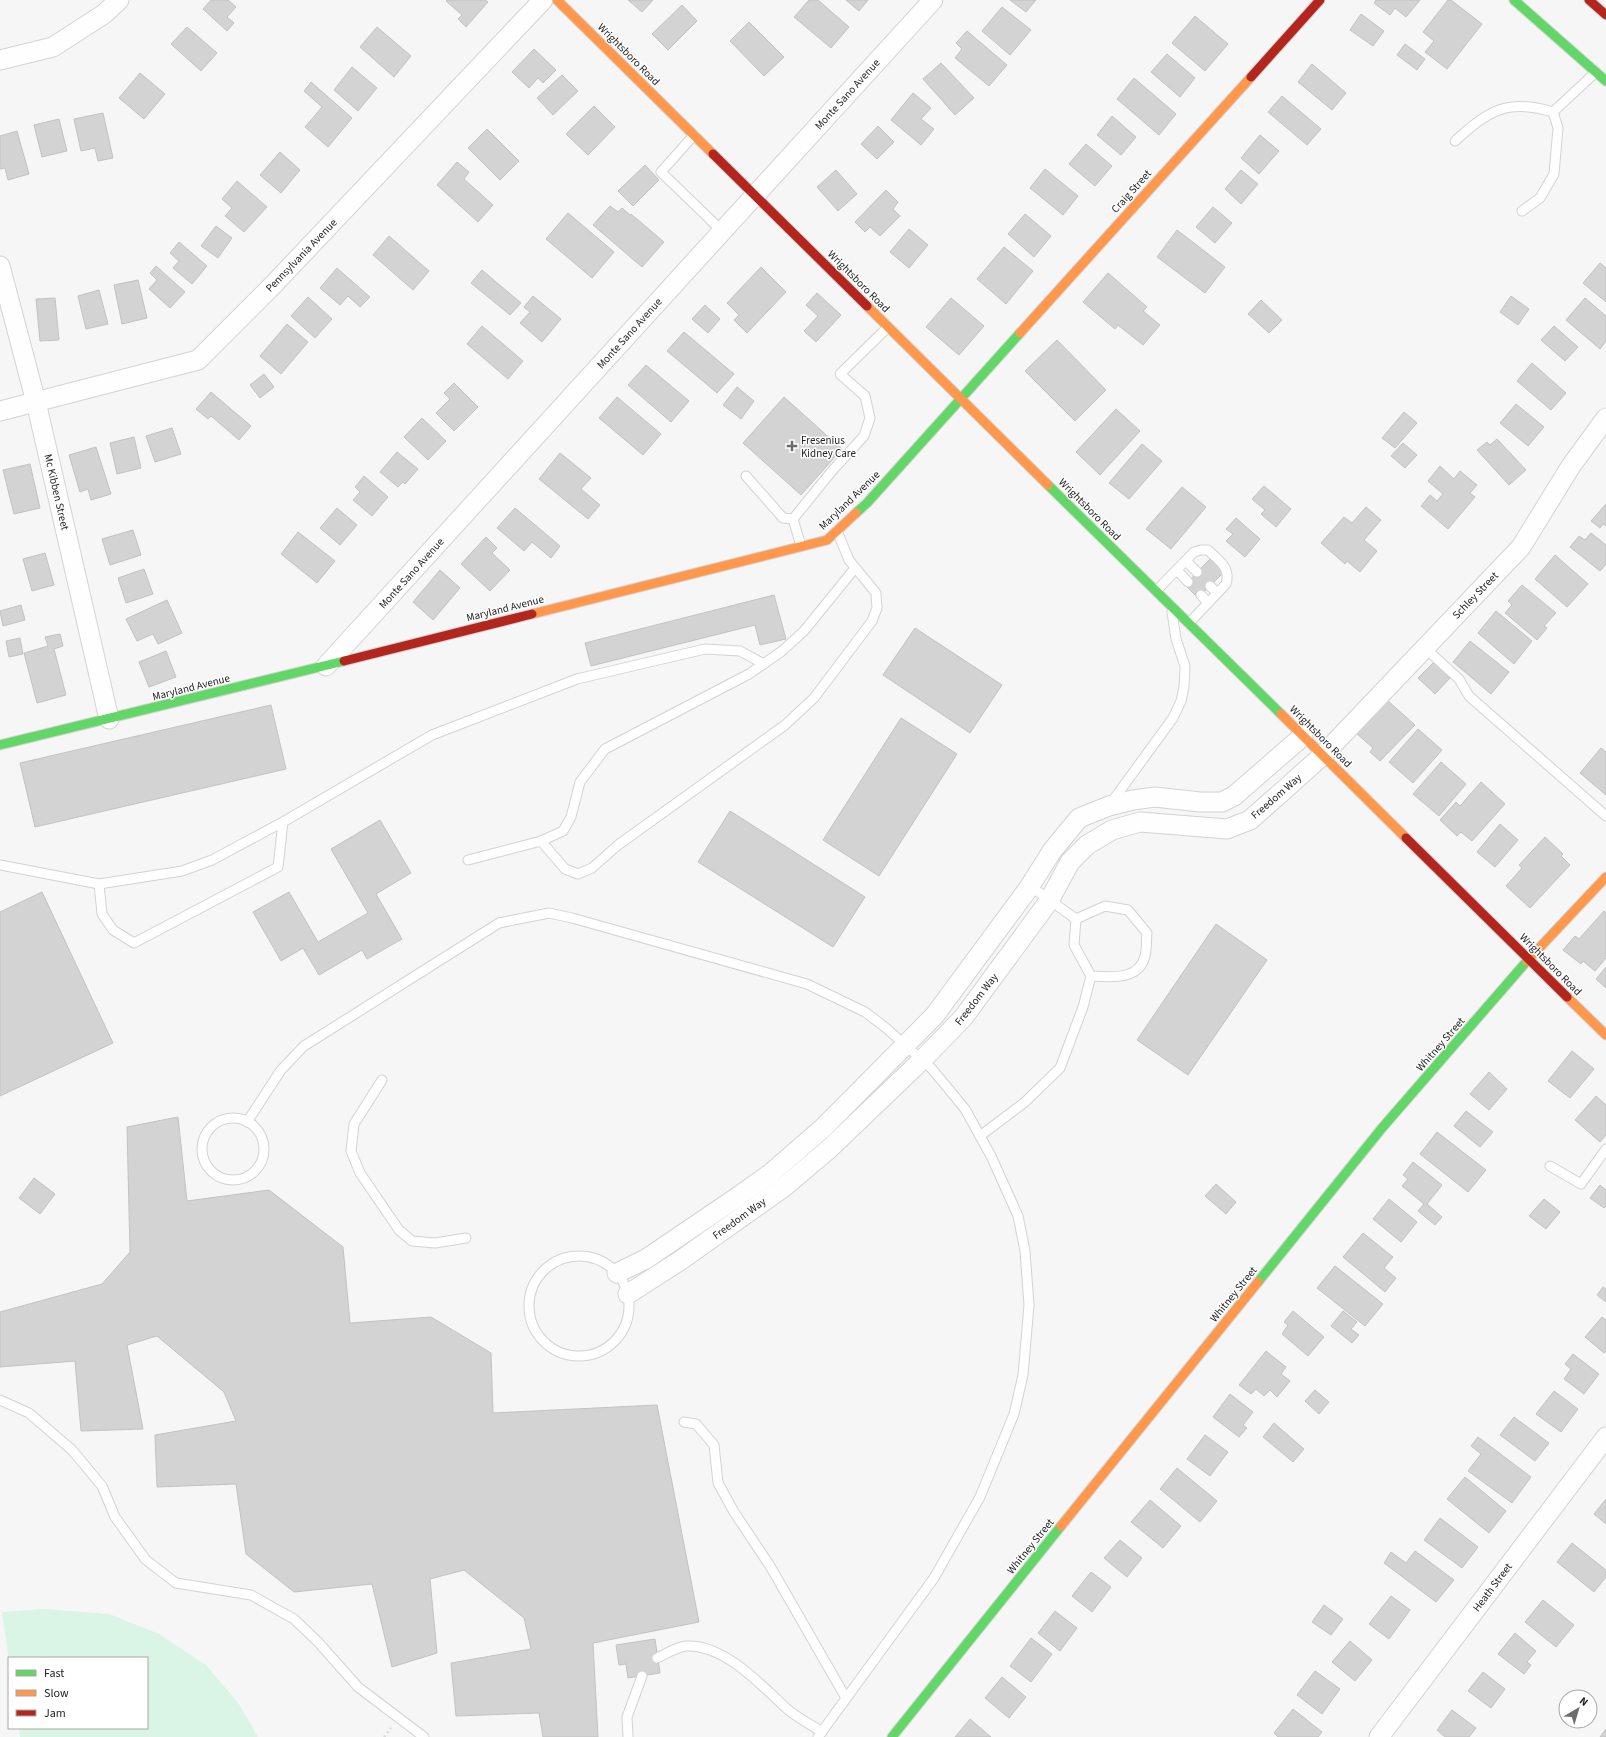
<svg xmlns="http://www.w3.org/2000/svg" width="1606" height="1737" font-family="'Source Sans 3',sans-serif">
<style>
.green{fill:#daf5e5}
.building{fill:#d3d3d4;stroke:#c2c2c3}
.lines{fill:none;stroke-linecap:round;stroke-linejoin:round}
.lane-casing{stroke:#d3d3d4;stroke-width:11}
.street-casing{stroke:#d3d3d4;stroke-width:21}
.fast-casing{stroke:#d3d3d4;stroke-width:11}
.slow-casing{stroke:#d3d3d4;stroke-width:11}
.jam-casing{stroke:#d3d3d4;stroke-width:11}
.path{stroke:#dadadb;stroke-width:2.5;stroke-dasharray:2 3;stroke-linecap:butt}
.lane{stroke:#fefefe;stroke-width:9}
.street{stroke:#fefefe;stroke-width:19}
.fast{stroke:#63d668;stroke-width:9}
.slow{stroke:#ff974d;stroke-width:9}
.jam{stroke:#b3261e;stroke-width:9}
.poi-dot{fill:#6d6d6e;stroke:#fff;stroke-width:1.5}
.labels{text-anchor:middle;stroke-width:3;stroke-linejoin:round;paint-order:stroke}
.street-label{font-size:11px;fill:#232324;stroke:#fff}
.poi-label{font-size:11px;fill:#232324;stroke:#fff;text-anchor:start}
</style>
<rect width="100%" height="100%" fill="#f6f6f7"/>
<path class="green" d="M44,1609L109,1614L159,1634L206,1665L239,1704L258,1737H20L19,1728H147V1658H9V1660L2,1612Z"/>
<g class="building">
<path d="M211,0H228L236,7L227,17L234,23L227,31L203,9Z"/>
<path d="M447,0H485L488,2L466,27L458,19L462,15L446,1Z"/>
<path d="M628,0H653L642,12Z"/>
<path d="M809,0H818L849,27L831,48L794,17Z"/>
<path d="M846,0H868L859,11Z"/>
<path d="M1010,0H1036L1026,12Z"/>
<path d="M1376,0H1420L1406,17L1395,8L1390,15L1374,3Z"/>
<path d="M1448,0H1451L1482,24L1447,69L1425,52L1434,41L1423,32Z"/>
<path d="M682,5L697,21L668,50L652,34Z"/>
<path d="M1002,7L1031,30L1010,55L982,31Z"/>
<path d="M1361,14L1384,31L1373,46L1350,30Z"/>
<path d="M1195,16L1228,44L1205,71L1172,43Z"/>
<path d="M749,22L784,57L764,76L730,41Z"/>
<path d="M187,27L217,53L201,71L171,44Z"/>
<path d="M377,27L411,56L394,77L360,47Z"/>
<path d="M967,31L1007,65L989,86L955,58L962,49L956,43Z"/>
<path d="M1405,44L1425,59L1417,70L1397,55Z"/>
<path d="M534,49L556,70L543,83L538,78L529,88L512,72Z"/>
<path d="M1167,54L1195,78L1180,97L1151,72Z"/>
<path d="M941,63L974,98L955,115L923,79Z"/>
<path d="M1312,64L1346,93L1332,110L1298,82Z"/>
<path d="M352,67L377,88L358,111L334,90Z"/>
<path d="M140,73L165,94L144,119L119,98Z"/>
<path d="M562,75L578,91L553,115L537,98Z"/>
<path d="M1134,78L1176,114L1159,135L1117,99Z"/>
<path d="M311,82L352,118L328,147L305,127L322,107L304,91Z"/>
<path d="M913,93L931,108L921,119L934,129L921,145L891,120Z"/>
<path d="M1282,96L1321,129L1307,145L1268,112Z"/>
<path d="M594,106L615,127L588,155L566,134Z"/>
<path d="M103,113L113,158L98,161L95,148L81,151L74,119Z"/>
<path d="M1112,116L1136,137L1121,155L1097,135Z"/>
<path d="M59,119L67,151L42,157L34,125Z"/>
<path d="M878,126L894,142L877,159L861,144Z"/>
<path d="M487,129L519,161L500,180L468,148Z"/>
<path d="M17,131L29,174L8,180L5,168L0,169V136Z"/>
<path d="M1260,135L1279,151L1259,174L1241,158Z"/>
<path d="M1086,144L1112,166L1095,186L1069,164Z"/>
<path d="M280,152L300,170L281,193L260,175Z"/>
<path d="M457,162L469,172L464,179L493,205L478,222L437,185Z"/>
<path d="M645,165L659,180L633,206L618,191Z"/>
<path d="M1045,169L1078,196L1063,215L1030,188Z"/>
<path d="M836,170L857,194L838,211L817,187Z"/>
<path d="M1241,170L1258,184L1241,204L1225,189Z"/>
<path d="M237,181L267,207L244,232L225,216L232,208L222,199Z"/>
<path d="M886,190L898,202L893,209L900,216L880,236L870,227L865,232L855,222Z"/>
<path d="M610,206L618,212L622,208L630,215L631,214L664,242L642,267L593,225Z"/>
<path d="M1213,207L1232,223L1215,243L1196,227Z"/>
<path d="M568,213L614,252L592,278L546,239Z"/>
<path d="M1025,214L1051,236L1034,257L1008,234Z"/>
<path d="M216,226L232,238L218,258L201,246Z"/>
<path d="M909,229L928,245L909,268L890,252Z"/>
<path d="M1177,230L1225,267L1205,293L1157,257Z"/>
<path d="M389,236L429,271L413,290L373,255Z"/>
<path d="M179,242L207,266L192,284L173,268L179,261L170,253Z"/>
<path d="M1004,247L1033,271L1006,304L977,279Z"/>
<path d="M1600,263L1606,268V302L1583,283Z"/>
<path d="M156,266L185,292L170,308L149,289L157,280L150,273Z"/>
<path d="M761,267L786,292L747,333L734,320L739,315L727,303Z"/>
<path d="M337,268L370,297L360,307L348,296L340,305L320,288Z"/>
<path d="M482,270L521,303L510,315L471,283Z"/>
<path d="M1108,273L1147,307L1143,311L1160,325L1143,345L1118,325L1115,329L1083,302Z"/>
<path d="M138,280L147,318L122,324L114,285Z"/>
<path d="M99,290L108,324L86,329L78,296Z"/>
<path d="M817,293L841,315L816,342L804,331L818,316L806,305Z"/>
<path d="M533,296L561,319L542,342L520,323L530,312L524,307Z"/>
<path d="M1511,296L1529,309L1518,325L1500,312Z"/>
<path d="M308,297L332,319L315,338L291,316Z"/>
<path d="M55,298L59,340L40,341L36,299Z"/>
<path d="M951,298L984,326L959,355L926,327Z"/>
<path d="M1585,298L1606,316V341L1600,349L1566,320Z"/>
<path d="M1261,300L1282,320L1269,333L1248,314Z"/>
<path d="M705,305L720,319L708,333L692,319Z"/>
<path d="M287,324L308,342L281,374L260,356Z"/>
<path d="M482,326L523,361L508,379L467,344Z"/>
<path d="M1554,326L1578,347L1565,361L1541,340Z"/>
<path d="M684,332L734,374L717,393L667,351Z"/>
<path d="M1057,340L1106,390L1075,421L1025,371Z"/>
<path d="M1532,363L1566,393L1551,410L1517,381Z"/>
<path d="M646,365L689,401L671,422L628,385Z"/>
<path d="M264,374L274,387L260,398L250,385Z"/>
<path d="M454,383L478,407L454,431L436,413L450,399L444,393Z"/>
<path d="M737,387L754,401L741,419L723,405Z"/>
<path d="M211,392L251,426L239,440L211,416L208,419L196,409Z"/>
<path d="M617,397L661,434L643,455L599,418Z"/>
<path d="M784,397L842,449L801,495L743,443Z"/>
<path d="M1516,404L1544,427L1528,446L1500,423Z"/>
<path d="M1116,409L1140,431L1100,475L1076,452Z"/>
<path d="M1404,412L1417,423L1395,448L1382,438Z"/>
<path d="M422,418L446,441L428,460L404,437Z"/>
<path d="M172,428L181,454L155,462L146,436Z"/>
<path d="M134,437L141,468L117,474L110,443Z"/>
<path d="M1497,439L1526,470L1509,485L1477,450L1487,442L1490,445Z"/>
<path d="M1403,443L1417,455L1405,468L1391,456Z"/>
<path d="M1142,444L1162,461L1129,499L1109,483Z"/>
<path d="M96,447L111,494L91,500L88,489L80,492L69,455Z"/>
<path d="M397,452L418,469L405,484L403,482L398,487L380,472Z"/>
<path d="M560,453L591,478L581,489L600,505L588,519L539,479Z"/>
<path d="M30,464L40,508L14,514L3,470Z"/>
<path d="M1440,466L1454,479L1460,471L1477,485L1470,493L1475,497L1448,529L1421,506L1430,495L1437,501L1443,494L1428,481Z"/>
<path d="M364,476L388,497L372,516L353,500L360,492L355,487Z"/>
<path d="M1264,486L1291,509L1276,527L1261,514L1265,510L1252,499Z"/>
<path d="M1182,487L1206,507L1171,549L1146,529Z"/>
<path d="M1606,504V526L1603,524L1600,528L1591,521Z"/>
<path d="M1366,507L1381,520L1364,540L1377,551L1360,572L1347,561L1345,564L1321,543L1344,517L1352,523Z"/>
<path d="M337,508L357,525L340,545L320,528Z"/>
<path d="M515,508L560,546L551,558L532,542L524,551L497,528Z"/>
<path d="M1236,518L1260,539L1245,557L1226,541L1233,534L1226,529Z"/>
<path d="M133,530L141,555L110,565L102,539Z"/>
<path d="M298,532L335,561L317,583L281,554Z"/>
<path d="M1591,533L1606,545V564L1600,571L1570,547L1579,536L1585,540Z"/>
<path d="M486,537L497,548L492,553L510,570L490,591L461,564Z"/>
<path d="M45,553L54,585L32,591L23,559Z"/>
<path d="M1555,555L1588,584L1567,607L1535,579Z"/>
<path d="M1210,559L1224,572L1198,598L1185,585Z"/>
<path d="M144,569L153,594L126,603L118,578Z"/>
<path d="M440,570L460,588L433,620L413,602Z"/>
<path d="M1522,585L1556,613L1544,626L1547,628L1537,640L1505,613L1512,605L1508,601Z"/>
<path d="M774,595L786,639L760,645L755,625L591,666L585,643Z"/>
<path d="M167,600L182,633L158,644L153,634L137,641L126,619Z"/>
<path d="M21,605L25,620L3,626L0,611Z"/>
<path d="M1496,611L1532,641L1514,664L1478,633Z"/>
<path d="M915,628L1002,685L970,733L883,675Z"/>
<path d="M60,634L63,646L54,649L66,695L37,703L24,653L48,646L45,637Z"/>
<path d="M20,638L23,654L9,657L6,641Z"/>
<path d="M1470,641L1509,672L1491,694L1453,662Z"/>
<path d="M166,651L176,677L149,687L139,662Z"/>
<path d="M1434,662L1450,678L1435,694L1418,678Z"/>
<path d="M1387,700L1415,725L1380,761L1370,752L1373,748L1356,733Z"/>
<path d="M271,705L286,769L35,827L20,763Z"/>
<path d="M901,718L957,754L879,876L823,840Z"/>
<path d="M1418,729L1442,750L1413,783L1389,762Z"/>
<path d="M1601,748L1606,752V795L1580,773Z"/>
<path d="M1441,762L1466,784L1439,816L1413,794Z"/>
<path d="M1481,782L1505,804L1472,841L1461,832L1457,836L1440,820L1456,802L1460,806Z"/>
<path d="M730,811L865,897L833,947L698,862Z"/>
<path d="M380,820L411,873L376,894L402,939L367,959L362,950L319,975L303,948L281,961L253,912L289,892L318,942L368,913L331,849Z"/>
<path d="M1500,824L1518,840L1495,867L1477,852Z"/>
<path d="M1545,837L1563,854L1561,856L1570,865L1530,908L1506,886L1522,868L1519,865Z"/>
<path d="M42,892L113,1043L0,1096V912Z"/>
<path d="M1604,911L1606,913V958L1595,971L1583,961L1581,964L1563,950L1575,936L1579,939Z"/>
<path d="M1216,924L1267,960L1188,1075L1137,1040Z"/>
<path d="M1606,967V988L1596,979Z"/>
<path d="M1572,1051L1594,1069L1570,1098L1548,1081Z"/>
<path d="M1489,1072L1507,1089L1489,1110L1470,1094Z"/>
<path d="M1596,1096L1606,1105V1135L1600,1142L1575,1120Z"/>
<path d="M1466,1111L1493,1132L1480,1147L1454,1126Z"/>
<path d="M178,1117L187,1201L269,1190L343,1247L350,1323L431,1317L491,1353L493,1413L657,1405L699,1622L593,1643L598,1737H543L539,1713L456,1716L451,1663L531,1649L524,1618L464,1570L430,1579L437,1653L392,1667L372,1584L294,1592L246,1554L236,1484L157,1487L155,1435L236,1421L224,1392L157,1336L127,1345L143,1429L81,1431L75,1361L0,1367V1312L102,1284L130,1252L127,1127Z"/>
<path d="M1437,1132L1486,1170L1468,1192L1420,1154Z"/>
<path d="M1413,1162L1442,1185L1427,1204L1442,1217L1435,1225L1418,1211L1424,1204L1402,1186L1408,1179L1403,1175Z"/>
<path d="M34,1178L55,1194L40,1214L19,1198Z"/>
<path d="M1216,1184L1236,1202L1226,1214L1205,1196Z"/>
<path d="M1600,1185L1606,1190V1206L1604,1208L1590,1198Z"/>
<path d="M1389,1199L1417,1222L1401,1242L1373,1219Z"/>
<path d="M1544,1199L1560,1212L1546,1229L1529,1216Z"/>
<path d="M1363,1233L1393,1257L1384,1268L1396,1278L1385,1292L1343,1257Z"/>
<path d="M1335,1266L1383,1304L1365,1326L1317,1288Z"/>
<path d="M1603,1287L1606,1289V1302L1597,1295Z"/>
<path d="M1293,1311L1324,1337L1308,1356L1282,1334L1288,1325L1284,1322Z"/>
<path d="M1343,1311L1357,1322L1351,1329L1359,1335L1352,1343L1331,1326Z"/>
<path d="M1602,1317L1606,1320V1351L1604,1353L1585,1337Z"/>
<path d="M1266,1351L1286,1367L1281,1374L1290,1381L1277,1397L1270,1390L1264,1396L1256,1389L1251,1394L1239,1385Z"/>
<path d="M1573,1354L1599,1374L1584,1394L1564,1379L1571,1369L1565,1364Z"/>
<path d="M1315,1390L1329,1402L1319,1414L1305,1401Z"/>
<path d="M1554,1391L1578,1409L1561,1432L1536,1414Z"/>
<path d="M1230,1394L1253,1412L1243,1425L1247,1428L1239,1437L1213,1417Z"/>
<path d="M1514,1417L1549,1443L1535,1461L1500,1435Z"/>
<path d="M1274,1423L1304,1449L1293,1462L1263,1437Z"/>
<path d="M1205,1435L1228,1452L1210,1476L1187,1459Z"/>
<path d="M1478,1437L1531,1477L1512,1503L1468,1471L1481,1454L1471,1446Z"/>
<path d="M1177,1468L1217,1501L1200,1522L1160,1489Z"/>
<path d="M1465,1477L1506,1511L1489,1533L1447,1499Z"/>
<path d="M1606,1499V1524L1594,1514Z"/>
<path d="M1150,1500L1181,1526L1163,1548L1131,1522Z"/>
<path d="M1440,1518L1478,1547L1462,1568L1424,1540Z"/>
<path d="M1120,1540L1142,1558L1127,1577L1104,1558Z"/>
<path d="M1572,1543L1606,1570V1577L1594,1592L1557,1562Z"/>
<path d="M1415,1551L1454,1580L1436,1602L1384,1563L1391,1552L1406,1563Z"/>
<path d="M1091,1572L1111,1587L1092,1612L1072,1596Z"/>
<path d="M1391,1596L1410,1610L1389,1639L1369,1624Z"/>
<path d="M1543,1600L1574,1625L1556,1647L1525,1622Z"/>
<path d="M1324,1605L1343,1619L1331,1635L1312,1622Z"/>
<path d="M1055,1611L1077,1628L1060,1651L1038,1633Z"/>
<path d="M1515,1633L1536,1651L1527,1662L1531,1665L1524,1674L1498,1654Z"/>
<path d="M1031,1638L1052,1654L1031,1682L1010,1666Z"/>
<path d="M655,1639L660,1673L628,1678L626,1664L619,1665L616,1645Z"/>
<path d="M1350,1641L1372,1660L1355,1681L1332,1662Z"/>
<path d="M1315,1671L1340,1689L1322,1714L1297,1695Z"/>
<path d="M1483,1672L1505,1689L1491,1708L1468,1691Z"/>
<path d="M1002,1677L1026,1697L1009,1718L985,1698Z"/>
<path d="M1293,1709L1322,1732L1318,1737H1278L1274,1733Z"/>
<path d="M1452,1710L1476,1728L1469,1737H1445L1437,1730Z"/>
<path d="M970,1719L991,1737H955Z"/>
<path d="M1606,1729V1737H1600Z"/>
</g>
<g class="lines">
<defs>
<g id="lane">
<path d="M1553,112L1596,72"/>
<path d="M694,135L661,172L722,231"/>
<path d="M1455,141C1488,111 1507,98 1553,112L1558,128L1554,174L1540,198L1522,211"/>
<path d="M746,476L783,518L793,519"/>
<path d="M801,546L793,519L831,472L864,436L870,418L865,396L840,374L888,327"/>
<path d="M1186,561L1197,572"/>
<path d="M1177,570L1188,582"/>
<path d="M1210,586L1217,593"/>
<path d="M1156,591L1194,552L1201,550H1208C1219,561 1231,567 1226,584L1189,623"/>
<path d="M1201,595L1208,603"/>
<path d="M1425,648L1459,679L1469,696L1606,816"/>
<path d="M1111,803L1173,718L1181,701L1184,687L1185,666L1176,639L1172,612"/>
<path d="M541,841L565,869L578,874L592,868L618,845L785,725L814,698L872,621L877,608L876,593L849,560L837,531"/>
<path d="M468,860L541,841L563,831L571,817L580,782L605,749L749,674L782,651L804,631L855,568"/>
<path d="M0,865L99,884L182,871L212,860L283,822L432,735L577,679L705,649L740,651L764,664"/>
<path d="M99,884L102,914L113,930L134,943L278,867L283,822"/>
<path d="M1076,919L1074,945L1091,976"/>
<path d="M382,1080L354,1124L351,1151L360,1173L399,1230L412,1241L435,1243L466,1238"/>
<circle cx="233" cy="1149" r="31"/>
<path d="M247,1122L281,1070L304,1046L499,923L549,913L572,918L807,984L865,1012L886,1028L932,1069L965,1109L991,1156L1018,1216L1025,1251L1029,1305L1023,1375L1014,1414L980,1497L934,1578L818,1737"/>
<path d="M980,1136L1025,1102L1060,1068L1083,1007L1091,976C1110,977 1139,981 1145,956C1147,949 1146,941 1147,933L1128,910L1105,906L1076,919L1030,886"/>
<path d="M1550,1166L1581,1184L1606,1149"/>
<circle cx="579" cy="1306" r="50"/>
<path d="M0,1400L29,1413L72,1450L102,1486L115,1517L146,1560L176,1583L251,1595L294,1619L318,1642L358,1687L424,1737"/>
<path d="M684,1422L696,1424L714,1445L718,1483L734,1512L770,1566L846,1698"/>
<path d="M657,1658C666,1654 676,1647 686,1646C724,1644 760,1684 786,1708C796,1717 810,1724 822,1732"/>
<path d="M628,1737L627,1717L642,1676"/>
</g>
<g id="street">
<path d="M0,60L53,47L104,14L119,0"/>
<path d="M0,266L36,402L109,719"/>
<path d="M0,411L198,360L272,286L543,0"/>
<path d="M326,666L933,0"/>
<path d="M617,1273L646,1259L733,1200L770,1174L823,1128L935,1015L1028,889L1052,851L1079,818L1109,806L1133,800L1155,797L1200,802H1222L1234,796L1303,736"/>
<path d="M628,1294L681,1260L784,1187L829,1149L922,1060L963,1018L1049,901L1070,862L1087,845L1112,830L1140,822L1227,829L1250,820L1275,798L1323,755L1521,547L1571,466L1606,418"/>
<path d="M1379,1737L1606,1437"/>
</g>
<g id="fast">
<path d="M1514,0L1606,81"/>
<path d="M1048,485L1281,714"/>
<path d="M856,513L867,503L1020,333"/>
<path d="M0,745L344,661"/>
<path d="M1258,1282L1382,1128L1527,961"/>
<path d="M892,1737L1061,1526"/>
</g>
<g id="slow">
<path d="M557,0L713,154"/>
<path d="M867,306L1048,485"/>
<path d="M1020,333L1251,77"/>
<path d="M532,614L827,540L856,513"/>
<path d="M1281,714L1406,838"/>
<path d="M1527,961L1606,877"/>
<path d="M1567,997L1606,1035"/>
<path d="M1061,1526L1258,1282"/>
</g>
<g id="jam">
<path d="M1589,0L1606,15"/>
<path d="M1251,77L1320,0"/>
<path d="M713,154L867,306"/>
<path d="M344,661L532,614"/>
<path d="M1406,838L1567,997"/>
</g>
</defs>
<use href="#lane" class="lane-casing"/>
<use href="#street" class="street-casing"/>
<use href="#fast" class="fast-casing"/>
<use href="#slow" class="slow-casing"/>
<use href="#jam" class="jam-casing"/>
<path class="path" d="M384,1737L391,1728"/>
<use href="#lane" class="lane"/>
<use href="#street" class="street"/>
<use href="#fast" class="fast"/>
<use href="#slow" class="slow"/>
<use href="#jam" class="jam"/>
</g>
<path class="poi-dot" d="M790 440h4v4h4v4h-4v4h-4v-4h-4v-4h4z"/>
<g class="labels">
<g class="street-label">
<text transform="translate(629 54) rotate(45)" y="4">Wrightsboro Road</text>
<text transform="translate(847 94) rotate(-48)" y="4">Monte Sano Avenue</text>
<text transform="translate(1131 191) rotate(-48)" y="4">Craig Street</text>
<text transform="translate(301 255) rotate(-46)" y="4">Pennsylvania Avenue</text>
<text transform="translate(859 281) rotate(45)" y="4">Wrightsboro Road</text>
<text transform="translate(629 333) rotate(-48)" y="4">Monte Sano Avenue</text>
<text transform="translate(57 492) rotate(77)" y="4">Mc Kibben Street</text>
<text transform="translate(849 500) rotate(-44)" y="4">Maryland Avenue</text>
<text transform="translate(1090 509) rotate(45)" y="4">Wrightsboro Road</text>
<text transform="translate(411 573) rotate(-48)" y="4">Monte Sano Avenue</text>
<text transform="translate(1475 595) rotate(-46)" y="4">Schley Street</text>
<text transform="translate(505 608) rotate(-14)" y="4">Maryland Avenue</text>
<text transform="translate(191 687) rotate(-14)" y="4">Maryland Avenue</text>
<text transform="translate(1321 736) rotate(45)" y="4">Wrightsboro Road</text>
<text transform="translate(1276 796) rotate(-41)" y="4">Freedom Way</text>
<text transform="translate(1551 964) rotate(45)" y="4">Wrightsboro Road</text>
<text transform="translate(976 999) rotate(-52)" y="4">Freedom Way</text>
<text transform="translate(1440 1044) rotate(-49)" y="4">Whitney Street</text>
<text transform="translate(739 1218) rotate(-36)" y="4">Freedom Way</text>
<text transform="translate(1233 1294) rotate(-51)" y="4">Whitney Street</text>
<text transform="translate(1030 1546) rotate(-51)" y="4">Whitney Street</text>
<text transform="translate(1492 1587) rotate(-53)" y="4">Heath Street</text>
</g>
<g class="poi-label">
<text x="801" y="444">Fresenius<tspan x="801" dy="13">Kidney Care</tspan></text>
</g>
</g>
<rect x="8" y="1657" width="140" height="72" fill="#ffffff" stroke="#a7a7a7"/>
<rect x="16" y="1670" width="20" height="6" fill="#63d668" stroke="#a7a7a7"/>
<text x="44" y="1677" font-size="12" fill="#232324">Fast</text>
<rect x="16" y="1690" width="20" height="6" fill="#ff974d" stroke="#a7a7a7"/>
<text x="44" y="1697" font-size="12" fill="#232324">Slow</text>
<rect x="16" y="1710" width="20" height="6" fill="#b3261e" stroke="#a7a7a7"/>
<text x="44" y="1717" font-size="12" fill="#232324">Jam</text>
<g transform="translate(1578 1709) rotate(38)"><circle r="19" fill="#ffffff" stroke="#a7a7a7"/>
<path d="M0-3L7 15L0 10L-7 15Z" fill="#6d6d6e"/>
<text y="-6" font-size="11" font-weight="bold" text-anchor="middle" fill="#232324">N</text>
</g>
</svg>
